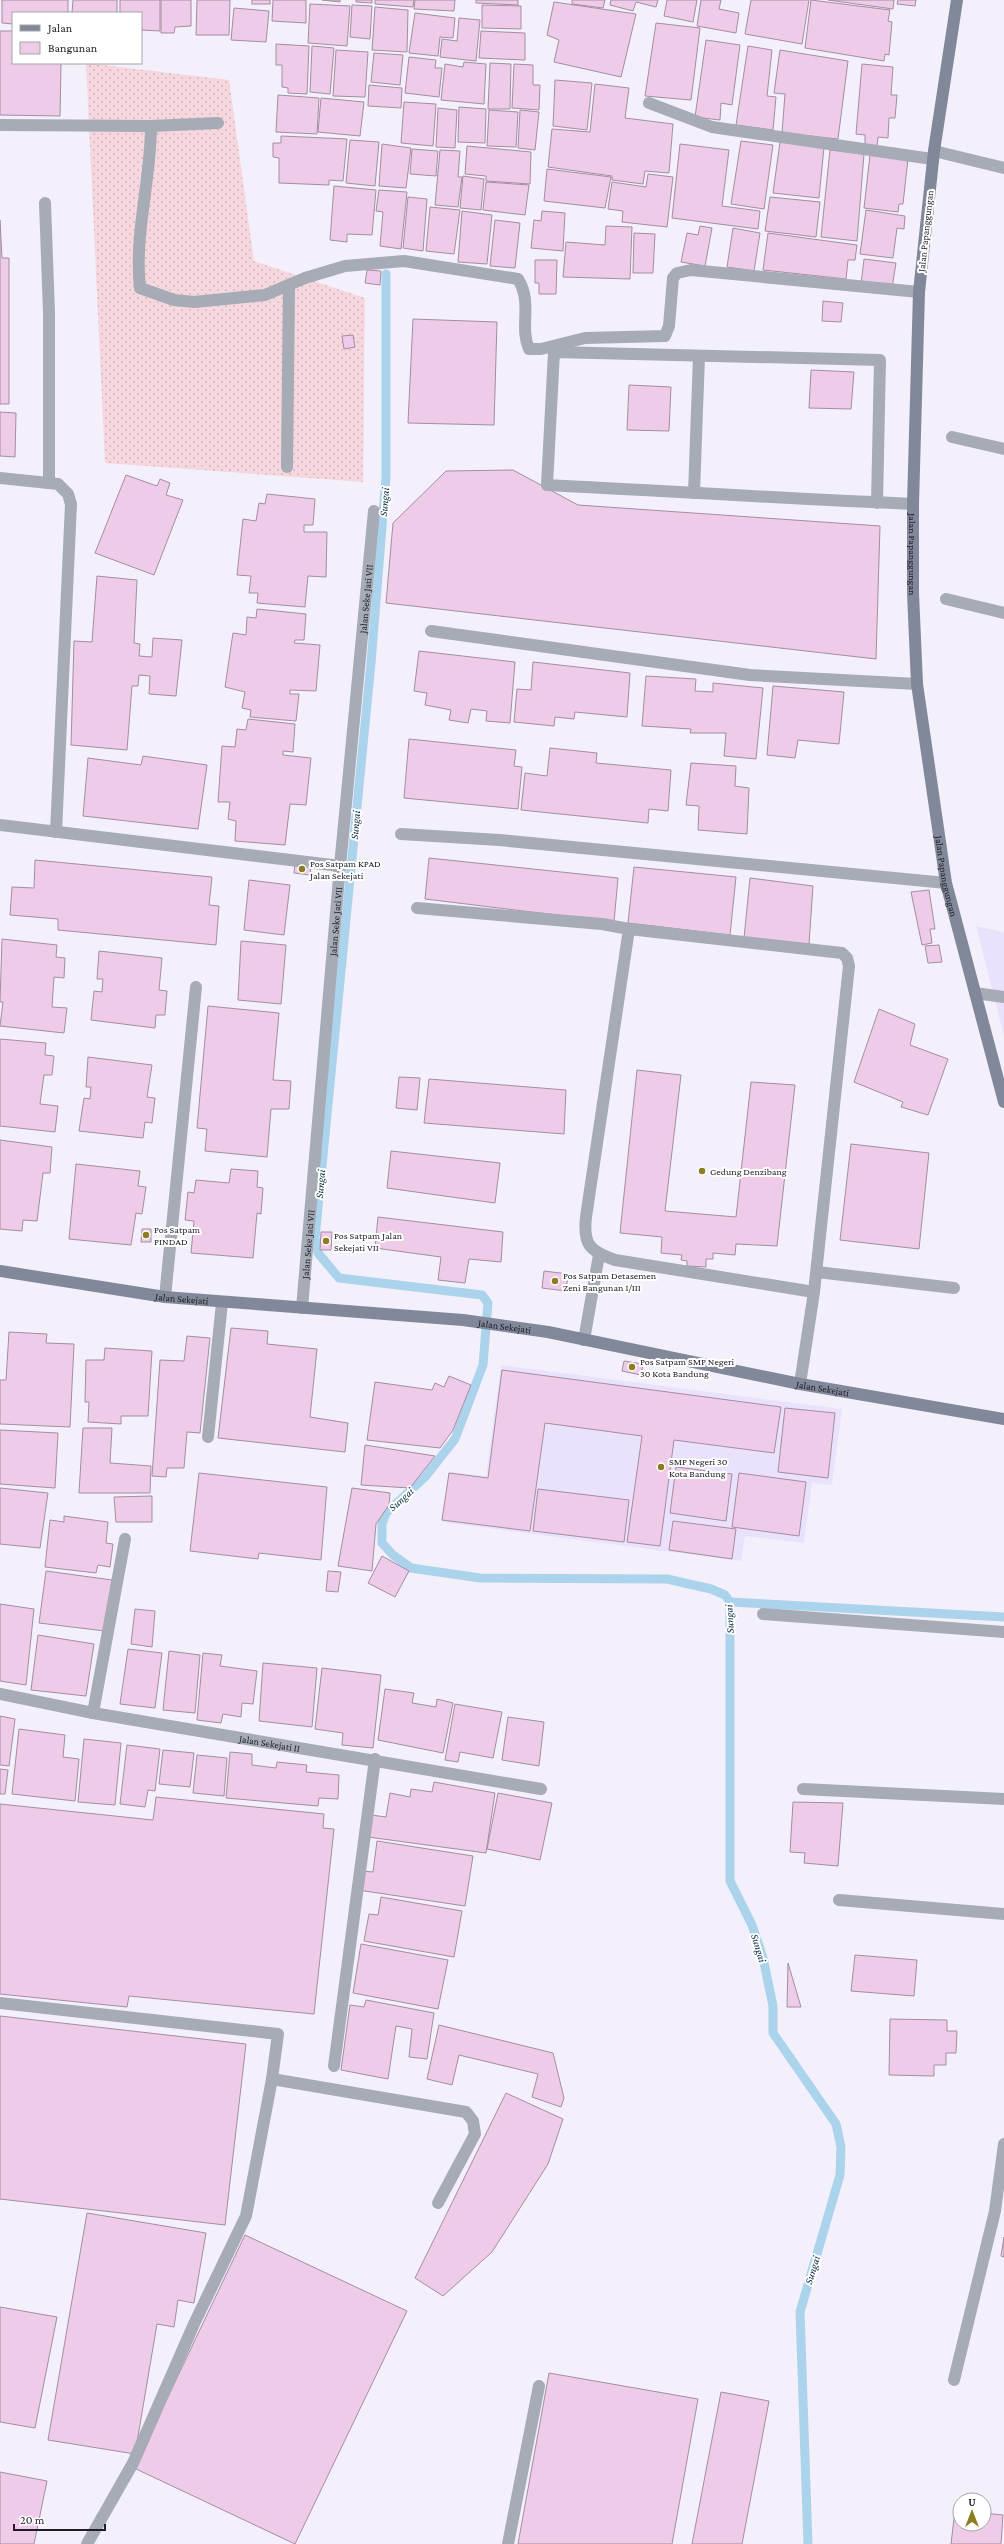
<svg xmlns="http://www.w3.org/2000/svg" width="1004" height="2544" font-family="'Crimson Pro',serif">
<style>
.built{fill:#eae1fd}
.grass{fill:url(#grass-dots)}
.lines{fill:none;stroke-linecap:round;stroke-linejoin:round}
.stream{stroke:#abd3ec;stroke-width:9}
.building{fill:#eecbe8;stroke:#a48da0}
.lane{stroke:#a6abb6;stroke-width:12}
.street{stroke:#a6abb6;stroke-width:12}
.secondary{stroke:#818899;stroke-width:12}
.poi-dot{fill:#8c7c22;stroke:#fff;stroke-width:1.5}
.labels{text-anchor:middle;stroke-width:4;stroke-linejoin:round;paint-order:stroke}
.street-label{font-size:10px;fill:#1f1c26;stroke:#fff}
.poi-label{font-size:10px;fill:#1f1c26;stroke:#fff;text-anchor:start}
.water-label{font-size:11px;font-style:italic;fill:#0b2e40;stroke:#fff}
</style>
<defs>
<pattern id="grass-dots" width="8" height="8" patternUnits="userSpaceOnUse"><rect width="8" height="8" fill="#f5d7dd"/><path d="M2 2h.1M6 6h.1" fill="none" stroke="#d2b8be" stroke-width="1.8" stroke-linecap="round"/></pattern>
</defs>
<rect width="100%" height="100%" fill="#f3f0fb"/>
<g class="built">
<path d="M976,926L1004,932V1036Z"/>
<path d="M501,1365L842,1409L832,1485L812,1483L804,1543L745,1536L741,1561L441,1522L449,1472L486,1476Z"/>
</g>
<path class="grass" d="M86,63L229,80L254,261L365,298L363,482L105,463Z"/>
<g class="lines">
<g class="stream">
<path d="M386,274V477L371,663L315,1238L318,1253L339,1278L482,1295L488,1303L483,1365L455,1439L425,1477L386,1513L382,1524V1543L393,1555L411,1568L480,1578L667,1579L711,1589L725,1595L730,1602V1881L752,1925L763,1958L773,2006V2033L836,2124L841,2147L840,2175L800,2312L808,2544"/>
<path d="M730,1602L1004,1617"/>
</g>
</g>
<g class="building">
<path d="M2,0H68V13H13V24L2,23Z"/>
<path d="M73,0H117V13H72Z"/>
<path d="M120,0H160V31L141,30V13H120Z"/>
<path d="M161,0H191V26L175,27L174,33H161Z"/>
<path d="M197,0H230L229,35H196Z"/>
<rect x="252" y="0" width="18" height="4"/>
<path d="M273,0H306V23L272,21Z"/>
<path d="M322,0H340V2Z"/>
<path d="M356,0H372V3L356,2Z"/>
<path d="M375,0H414L413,7L375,4Z"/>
<path d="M415,0H455L454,11L414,9Z"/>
<path d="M476,0H518V5L476,3Z"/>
<path d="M572,0H605L603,8L572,4Z"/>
<path d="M611,0H658L656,7L636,2L633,11L610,5Z"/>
<path d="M667,0H697L693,22L664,16Z"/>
<path d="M701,0H721L719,9L739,13L736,33L697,26Z"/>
<path d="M751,0H809L802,44L745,34Z"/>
<path d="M811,0L890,10L888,21L892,22L889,55L885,54L884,61L805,48Z"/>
<path d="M828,0H894L893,9Z"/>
<path d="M898,0H916L915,6L897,4Z"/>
<path d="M554,2L636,14L621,77L554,62L559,40L547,35Z"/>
<path d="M310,4L350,6L347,46L308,43Z"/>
<path d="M352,5L372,6L370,39L350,37Z"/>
<path d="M482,5L521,6V29L482,28Z"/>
<path d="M375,7L408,10L407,52L372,50Z"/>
<path d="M234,8L269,11L266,42L231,40Z"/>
<path d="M415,13L455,18L453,38L440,37L438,56L409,53Z"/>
<path d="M459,18L480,20L476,61L440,57L442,39L457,41Z"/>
<path d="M656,23L700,28L691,100L645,96Z"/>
<path d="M0,31H13V63H61L60,116L0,115Z"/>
<path d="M481,31L525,33V60L479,58Z"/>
<path d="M706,40L740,45L732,105L721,103L720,120L695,117Z"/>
<path d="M276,44L309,46L307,94L288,93V88L282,87V65H276Z"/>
<path d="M312,46L334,48L330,94L310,92Z"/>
<path d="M748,46L772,50L767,96L776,97L773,130L736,125Z"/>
<path d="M336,50L368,52L365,97L333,96Z"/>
<path d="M780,50L848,61L838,139L782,133L785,94L774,93Z"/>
<path d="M374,53L403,55L400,85L371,82Z"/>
<path d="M409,57L436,60L435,68H442L439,97L405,93Z"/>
<path d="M464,62L486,64L484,104L441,100L445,64L463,67Z"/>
<path d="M490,63L511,64L510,109H488Z"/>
<path d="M514,64L533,65V85H540L539,110L512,108Z"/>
<path d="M862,64L893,67L891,95H897L895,118H889L888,138L878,137L877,146L865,144V135L856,134Z"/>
<path d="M555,80L592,83L587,130L553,126Z"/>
<path d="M595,84L629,88L625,118L673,124L669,173L645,171L643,184L612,180V176L548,167L552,129L590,132Z"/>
<path d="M369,85L402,88L401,108L368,106Z"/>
<path d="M278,95L319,98L317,134L276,132Z"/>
<path d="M321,98L364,102L360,136L318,132Z"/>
<path d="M404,102L436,104L433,146L401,143Z"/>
<path d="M459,107L486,109L485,143L458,142Z"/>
<path d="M438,108L457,110L455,148L436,147Z"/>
<path d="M489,110L518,112L516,147L487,146Z"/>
<path d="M520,110L539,112L535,150L518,148Z"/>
<path d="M281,136L347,139L343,181L329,180V185L279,183V158L273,157V143H281Z"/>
<path d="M350,140L379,142L375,186L346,183Z"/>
<path d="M741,141L773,145L764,209L731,204Z"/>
<path d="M780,142L824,147L819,198L773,193Z"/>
<path d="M382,144L411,148L406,188L379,186Z"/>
<path d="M680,144L729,150L722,206L760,211L758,229L672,218Z"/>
<path d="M467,146L531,152L530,184L486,181V176L465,174Z"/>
<path d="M412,149L438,151L436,176L410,174Z"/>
<path d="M440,150L460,151L458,177H462L458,207L435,205Z"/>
<path d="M830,150L864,154L857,241L821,237Z"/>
<path d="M870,155L908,159L903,204H899L898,212L864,208Z"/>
<path d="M547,169L611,177L605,208L544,201Z"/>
<path d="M648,174L673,177L667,227L622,222L623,211L608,209L612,182L646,187Z"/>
<path d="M463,176L484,179L481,210L460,208Z"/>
<path d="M486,182L529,185L525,215L483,210Z"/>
<path d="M334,186L376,190L372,235L347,234V242L330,240Z"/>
<path d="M379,190L407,192L401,249L380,246L383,212L376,211Z"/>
<path d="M408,197L427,199L423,251L403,248Z"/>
<path d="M770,197L820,202L816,237L765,231Z"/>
<path d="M430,207L460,210L454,254L426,251Z"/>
<path d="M866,210L905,216L904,229L897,228L893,258L860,254Z"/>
<path d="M462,211L492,215L487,264L458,262Z"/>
<path d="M542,211L565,213L563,251L531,248L534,220L541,221Z"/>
<path d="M0,220L2,258H9V404H0Z"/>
<path d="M495,220L520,223L515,268L490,266Z"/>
<path d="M606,226L632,227L630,279L563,277L566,242L605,245Z"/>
<path d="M700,226L712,228L705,266L681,262L687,233L698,235Z"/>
<path d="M733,228L760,233L754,271L727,267Z"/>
<path d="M634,233L655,234L653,273H633Z"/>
<path d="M768,233L857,245L855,260H848L846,279L763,270Z"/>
<path d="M864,259L896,263L892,288L861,284Z"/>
<path d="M535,260H557L556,294H539V283H535Z"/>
<path d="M367,270L381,271L380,285L365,283Z"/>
<path d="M823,301L843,303L841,322L822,321Z"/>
<path d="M413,319L497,322L494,425L408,423Z"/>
<path d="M353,335L355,347L344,349L342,336Z"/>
<path d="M811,370L854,372L851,409L809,408Z"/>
<path d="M629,385L671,387L669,431L627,430Z"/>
<path d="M0,412L16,413L15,457L0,456Z"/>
<path d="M513,470L578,505L880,526L876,659L386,603L393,523L446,471Z"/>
<path d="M126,475L157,486L160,479L170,483L166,495L183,500L154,575L95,553Z"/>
<path d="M267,494L315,499L313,525H304V532H327L326,577L308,576L305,607L257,603L258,593H249L251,576L237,575L243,519L256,521L259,503L265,504Z"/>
<path d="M97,576L137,580L134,643L140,644L139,656L152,657L153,638L182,640L176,696L149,694L150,676L139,675L138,686H132L127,750L71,745L74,641L92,642Z"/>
<path d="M257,609L306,614L304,640H295L294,643L320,645L316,691L290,690V694H299L296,721L250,717L251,710L242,708L245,692L225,687L233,633L246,635L247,617L256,618Z"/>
<path d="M419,651L515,662L510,723L486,721L487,711L471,709L468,723L449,720L451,710L425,705L427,693L414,691Z"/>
<path d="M533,662L630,673L627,717L575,712L574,719L555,717L554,726L514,722L517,689L531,690Z"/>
<path d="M646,676L696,679L695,691L713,692V683L763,688L756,759L724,756L726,733H690L691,729L642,726Z"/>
<path d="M773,686L844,692L839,744L798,740L795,758L767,755Z"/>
<path d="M248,719L295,724L293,752L283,751V755L311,758L306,805L290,804L285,845L235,841L236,821L228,819L230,802H218L222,746L235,747L237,729L246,730Z"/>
<path d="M409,739L516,750L514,766L522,767L518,809L404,798Z"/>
<path d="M550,748L597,753L596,763L671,770L668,811L649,809L648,823L521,810L525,773L547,776Z"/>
<path d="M143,756L207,765L198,829L83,816L88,758L141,765Z"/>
<path d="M691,763L736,766L735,786L749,788L747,834L698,830L699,806L686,805Z"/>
<path d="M429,858L618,878L614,922L425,899Z"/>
<path d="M35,860L212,877L209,905L219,906L216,945L58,930V919L10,915L12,887L34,888Z"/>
<path d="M295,863L311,865L310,875L294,873Z"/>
<path d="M634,867L736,877L730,935L628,923Z"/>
<path d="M750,878L813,886L809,944L744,938Z"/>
<path d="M249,880L290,885L284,935L244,930Z"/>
<path d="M929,890L935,929H930L932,943L922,945L911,892Z"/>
<path d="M2,939L57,945L56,957L65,958L64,978L54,977L52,1007L67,1008L64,1033L0,1026L3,1002H0Z"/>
<path d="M241,941L286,945L281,1004L238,1000Z"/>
<path d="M939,945L942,962L928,963L925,946Z"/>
<path d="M99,951L162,958L159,990L167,991L165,1015H156L155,1028L91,1020L94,991L102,992L103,979H97Z"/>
<path d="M208,1006L279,1013L273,1080L291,1081L289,1109H271L267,1157L205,1151L207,1129L197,1128Z"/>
<path d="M879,1009L915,1024L910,1045L948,1059L928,1115L901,1107L903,1102L854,1082Z"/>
<path d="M0,1039L46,1043L45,1055L54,1056L52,1075H44L40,1104L58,1106L55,1132L0,1126Z"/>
<path d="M88,1057L152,1065L147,1097L155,1098L152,1123L145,1122L143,1138L79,1131L84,1098L90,1099L91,1087H86Z"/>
<path d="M637,1070L681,1075L665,1211L736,1217L751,1082L795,1085L777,1246L736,1244L735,1255L713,1253V1259H706V1267L687,1266V1261L681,1260L682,1255L661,1253L662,1237L620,1233Z"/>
<path d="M399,1077L420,1078L417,1110L396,1108Z"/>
<path d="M429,1079L566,1090L564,1134L424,1123Z"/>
<path d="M0,1140L52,1147L50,1173H43L37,1221L23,1220L22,1231L0,1229Z"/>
<path d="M851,1144L929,1153L919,1249L840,1240Z"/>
<path d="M391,1151L500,1163L495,1203L387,1188Z"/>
<path d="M76,1164L140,1171L138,1186L146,1187L142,1214L136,1213L131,1245L69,1239Z"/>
<path d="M231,1169L258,1171L257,1187L263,1188L261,1214L257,1213L253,1258L191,1253L194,1221L185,1220L188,1192L194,1193L196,1180L229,1183Z"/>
<path d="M378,1217L503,1232L501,1262L469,1259L465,1283L438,1280L441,1257L375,1248Z"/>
<path d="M142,1229H151V1242H141Z"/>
<path d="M321,1232H332L331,1250H320Z"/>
<path d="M544,1271L568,1274L566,1291L542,1288Z"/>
<path d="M231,1328L268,1331L267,1344L317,1349L310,1417L348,1423L345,1452L218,1438Z"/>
<path d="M9,1332L47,1334L46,1343L74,1344L70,1427L0,1424V1380H6Z"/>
<path d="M187,1336L210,1338L200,1433L187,1432L184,1468H167L166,1477L152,1476L160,1360L184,1361Z"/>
<path d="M105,1348L152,1351L148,1416H121V1424L88,1422L89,1402H85L86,1360H104Z"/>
<path d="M624,1361L643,1364L641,1375L622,1371Z"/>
<path d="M502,1370L781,1407L774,1453L674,1440L660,1546L627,1542L642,1436L545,1423L530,1531L442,1520L449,1473L488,1478Z"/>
<path d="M449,1376L471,1385L453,1430L440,1448L367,1440L375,1382L432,1390L435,1383L444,1387Z"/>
<path d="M785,1408L835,1413L828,1478L778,1472Z"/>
<path d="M83,1428H112L110,1463L151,1466L150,1493H79Z"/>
<path d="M0,1430L58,1433L55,1488L0,1484Z"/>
<path d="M365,1445L435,1456L410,1488L361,1485Z"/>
<path d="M676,1467L732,1474L726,1521L670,1513Z"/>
<path d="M199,1473L327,1487L321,1560L259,1553L258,1559L190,1551Z"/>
<path d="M739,1473L806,1482L799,1536L732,1527Z"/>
<path d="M0,1488L48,1493L40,1548L0,1544Z"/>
<path d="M352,1488L390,1493L389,1505L376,1524L372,1571L338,1566Z"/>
<path d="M538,1489L629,1500L624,1542L533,1531Z"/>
<path d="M152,1496V1522H116L114,1497Z"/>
<path d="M64,1516L108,1522L106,1543L113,1544L110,1567L98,1565L96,1573L45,1567L50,1520L64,1522Z"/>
<path d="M673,1521L736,1529L732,1559L669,1550Z"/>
<path d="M382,1556L409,1571L395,1597L368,1583Z"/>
<path d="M46,1571L112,1580L105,1631L39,1623Z"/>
<path d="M328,1571L341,1572L338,1592L326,1591Z"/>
<path d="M0,1604L34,1609L26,1685L0,1681Z"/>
<path d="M135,1609L155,1611L152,1647L131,1644Z"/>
<path d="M38,1635L94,1644L86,1696L31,1690Z"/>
<path d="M128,1649L162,1653L155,1708L120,1704Z"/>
<path d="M169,1651L200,1655L195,1713L163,1710Z"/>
<path d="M203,1653L222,1655L220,1666L257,1671L253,1704L242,1703L241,1717L223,1714L221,1723L197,1720Z"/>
<path d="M263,1663L317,1668L312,1727L259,1721Z"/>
<path d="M322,1668L381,1675L373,1748L342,1745L343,1733L315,1729Z"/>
<path d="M385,1689L414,1693L412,1703L436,1707L437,1699L453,1703L443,1753L378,1740Z"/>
<path d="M455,1704L502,1712L493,1758L460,1752L458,1762L445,1760Z"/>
<path d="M0,1716L15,1719L9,1766L0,1765Z"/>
<path d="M508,1717L544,1722L539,1766L502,1760Z"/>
<path d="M19,1729L65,1735L63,1757L79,1759L75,1801L12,1794Z"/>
<path d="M84,1739L121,1743L115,1805L78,1802Z"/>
<path d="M127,1745L160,1749L155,1791L148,1790L145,1807L120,1804Z"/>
<path d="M163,1750L194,1753L190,1787L159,1784Z"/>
<path d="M230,1752L252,1754V1765L276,1768L277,1762L307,1765L306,1772L339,1775L338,1799L319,1798L318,1806L226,1798Z"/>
<path d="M197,1755L227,1758L224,1796L193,1793Z"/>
<path d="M0,1769L8,1770L5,1794H0Z"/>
<path d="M434,1782L495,1793L486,1853L368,1837L371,1815L386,1817L390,1793L410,1797L411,1789L432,1792Z"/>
<path d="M498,1793L552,1803L540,1860L487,1849Z"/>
<path d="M156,1797L324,1814L323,1828L334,1829L314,2014L129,1996L127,2007L0,1994V1804L153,1820Z"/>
<path d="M793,1802L843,1803L838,1866L804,1863L805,1853L790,1852Z"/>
<path d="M377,1841L473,1856L465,1906L358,1890L361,1871L373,1872Z"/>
<path d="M381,1897L462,1911L454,1957L364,1941L369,1914L378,1915Z"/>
<path d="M361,1944L448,1960L438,2009L353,1993Z"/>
<path d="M855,1955L917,1960L914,1996L851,1991Z"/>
<path d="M788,1963L801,2007H787Z"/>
<path d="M366,2000L434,2013L427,2059L409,2057L412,2029L396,2026L388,2079L341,2070L350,2005L364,2007Z"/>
<path d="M0,2016L246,2044L225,2225L0,2199Z"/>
<path d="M890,2019L947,2020V2031H957L956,2053H946V2065H934V2076L889,2075Z"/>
<path d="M439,2025L553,2053L564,2098L561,2107L532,2097L538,2074L459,2055L452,2085L427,2079Z"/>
<path d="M506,2093L563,2119L548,2164L492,2252L443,2296L415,2278Z"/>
<path d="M87,2213L206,2233L194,2303L178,2300L174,2327L157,2324L135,2454L48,2440Z"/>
<path d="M245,2235L407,2311L295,2544L134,2468Z"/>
<path d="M1004,2237V2257L1001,2256Z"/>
<path d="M0,2307L57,2317L35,2428L0,2422Z"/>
<path d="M549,2373L698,2399L672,2544H518Z"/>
<path d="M721,2392L769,2401L742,2544H692Z"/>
<path d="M0,2472L47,2481L34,2544H0Z"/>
<path d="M955,2510L960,2511V2524H984V2513L1003,2515L1001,2544H951Z"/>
</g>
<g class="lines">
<g class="lane">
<path d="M975,993L1004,997"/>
<path d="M0,2003L278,2034L272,2079L246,2216L194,2324L133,2463L87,2544"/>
<path d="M272,2079L466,2112L473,2121L475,2134L438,2203"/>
<path d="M508,2544L539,2386"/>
</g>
<g class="street">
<path d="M649,103L712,127L932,159"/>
<path d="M0,125L151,126L218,123"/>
<path d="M151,126C151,180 134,234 140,288L174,300L194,302L265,295L305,278L345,266L404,261L518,279C533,303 519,327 529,349H541L585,338L665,336L669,326L673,278L677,273L691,270L919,292"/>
<path d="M934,151L1004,168"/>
<path d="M45,203L49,313V483"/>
<path d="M952,437L1004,449"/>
<path d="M287,467L289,286"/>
<path d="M0,478L58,484L68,494L71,504L56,832"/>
<path d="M694,493L699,356"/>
<path d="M877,503L880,360L554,352L547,485C669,491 791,499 913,504"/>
<path d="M946,599L1004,613"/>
<path d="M431,631L750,675L917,684"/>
<path d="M0,825L340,866"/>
<path d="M401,834L499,840L946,883"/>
<path d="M417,908L602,924L629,929L586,1217C583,1244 589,1251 615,1260L814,1292L849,966L847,958L842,953L629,929"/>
<path d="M817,1272L954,1288"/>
<path d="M165,1297L196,987"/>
<path id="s1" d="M302,1308L340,866L374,511"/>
<path d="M584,1340L599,1255"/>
<path d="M800,1384L814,1292"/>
<path d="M208,1437L222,1303"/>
<path d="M763,1614L1004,1632"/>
<path id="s2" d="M0,1694L93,1713L541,1789"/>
<path d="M93,1713L125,1539"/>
<path d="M803,1789L1004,1799"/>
<path d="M839,1900L1004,1914"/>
<path d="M334,2066L375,1759"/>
<path d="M954,2380L995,2211L1004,2144"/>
</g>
<g class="secondary">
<path id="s3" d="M957,0L934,151L919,292L913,504V593L917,684L946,883L1004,1102"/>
<path id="s4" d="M0,1271L165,1297L463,1320L548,1332L800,1384L1004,1419"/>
</g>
</g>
<g class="poi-dot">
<circle cx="302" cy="869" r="4"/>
<circle cx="702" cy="1171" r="4"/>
<circle cx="146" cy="1235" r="4"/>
<circle cx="326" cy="1241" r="4"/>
<circle cx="555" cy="1281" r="4"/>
<circle cx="632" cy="1367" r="4"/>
<circle cx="661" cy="1467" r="4"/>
</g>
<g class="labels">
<g class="street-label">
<text transform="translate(925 231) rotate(-84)" y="4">Jalan Papanggungan</text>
<text dy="4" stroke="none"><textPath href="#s3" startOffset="557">Jalan Papanggungan</textPath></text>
<text dy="4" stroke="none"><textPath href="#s1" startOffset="712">Jalan Seke Jati VII</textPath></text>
<text dy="4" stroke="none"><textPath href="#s3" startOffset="881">Jalan Papanggungan</textPath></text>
<text dy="4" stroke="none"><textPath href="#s1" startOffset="388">Jalan Seke Jati VII</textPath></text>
<text dy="4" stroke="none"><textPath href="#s1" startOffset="64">Jalan Seke Jati VII</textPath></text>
<text dy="4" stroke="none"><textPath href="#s4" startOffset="184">Jalan Sekejati</textPath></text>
<text dy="4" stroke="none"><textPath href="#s4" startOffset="508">Jalan Sekejati</textPath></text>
<text dy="4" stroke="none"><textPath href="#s4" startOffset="832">Jalan Sekejati</textPath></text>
<text dy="4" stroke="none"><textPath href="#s2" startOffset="274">Jalan Sekejati II</textPath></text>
</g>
<g class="poi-label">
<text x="310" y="867">Pos Satpam KPAD<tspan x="310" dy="12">Jalan Sekejati</tspan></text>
<text x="710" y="1175">Gedung Denzibang</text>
<text x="154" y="1233">Pos Satpam<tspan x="154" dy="12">PINDAD</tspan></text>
<text x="334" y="1239">Pos Satpam Jalan<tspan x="334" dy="12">Sekejati VII</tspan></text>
<text x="563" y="1279">Pos Satpam Detasemen<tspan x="563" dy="12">Zeni Bangunan 1/III</tspan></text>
<text x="640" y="1365">Pos Satpam SMP Negeri<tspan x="640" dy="12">30 Kota Bandung</tspan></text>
<text x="669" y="1465">SMP Negeri 30<tspan x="669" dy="12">Kota Bandung</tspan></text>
</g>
<g class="water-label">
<text transform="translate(384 502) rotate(-85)" y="4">Sungai</text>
<text transform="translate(355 825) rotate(-85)" y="4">Sungai</text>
<text transform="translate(320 1184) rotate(-85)" y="4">Sungai</text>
<text transform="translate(401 1499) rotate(-42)" y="4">Sungai</text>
<text transform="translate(729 1619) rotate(-93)" y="4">Sungai</text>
<text transform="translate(759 1948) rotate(73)" y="4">Sungai</text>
<text transform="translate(812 2270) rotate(-73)" y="4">Sungai</text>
</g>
</g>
<rect x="12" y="12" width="130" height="52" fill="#ffffff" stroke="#a5a4a8"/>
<rect x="20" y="25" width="20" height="6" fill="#818899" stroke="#a5a4a8"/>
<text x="48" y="32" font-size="12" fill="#1f1c26">Jalan</text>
<rect x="20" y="42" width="20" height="12" fill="#eecbe8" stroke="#a5a4a8"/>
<text x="48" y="52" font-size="12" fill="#1f1c26">Bangunan</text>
<g transform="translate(972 2512)"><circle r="19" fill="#ffffff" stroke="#a5a4a8"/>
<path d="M0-3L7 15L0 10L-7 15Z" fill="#8c7c22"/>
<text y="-6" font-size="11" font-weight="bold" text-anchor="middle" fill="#1f1c26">U</text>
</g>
<path d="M14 2524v6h91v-6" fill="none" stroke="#1f1c26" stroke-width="2"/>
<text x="20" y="2524" font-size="12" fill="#1f1c26" stroke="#ffffff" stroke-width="3" paint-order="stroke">20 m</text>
</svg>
